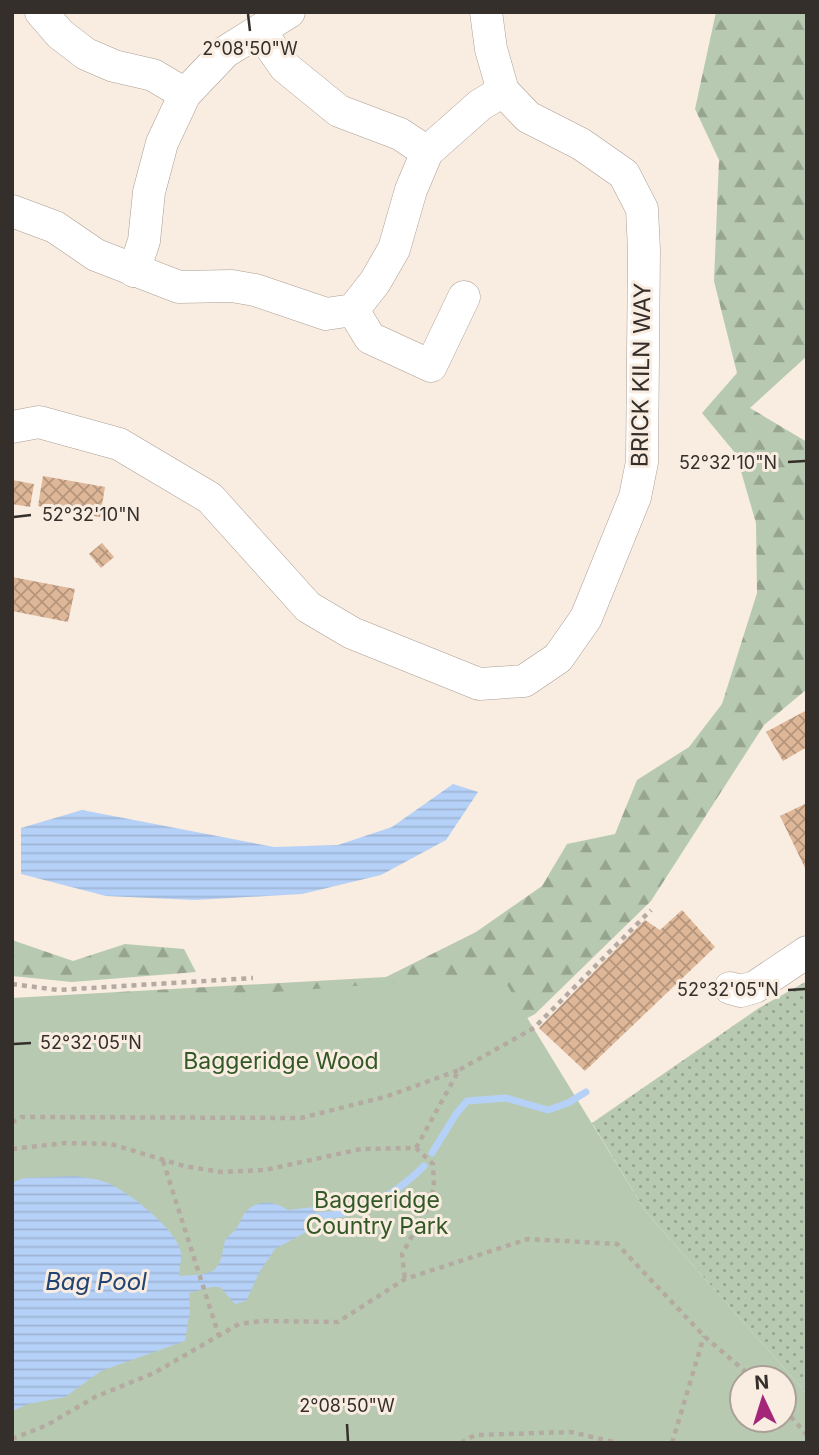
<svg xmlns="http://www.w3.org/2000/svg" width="819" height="1455" font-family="Inter,sans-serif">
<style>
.grass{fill:url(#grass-dots)}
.forest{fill:url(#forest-firs)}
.park{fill:#b7cab1;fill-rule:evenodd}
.water{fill:url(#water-rules)}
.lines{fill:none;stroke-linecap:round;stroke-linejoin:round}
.stream{stroke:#b6d1f7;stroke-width:7}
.building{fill:url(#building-cross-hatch)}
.minor-casing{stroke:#ab9e94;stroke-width:33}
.path{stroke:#b5aaa2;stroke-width:4.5;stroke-dasharray:5 5;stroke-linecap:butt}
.minor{stroke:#fff;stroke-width:32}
.ticks{fill:none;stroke:#342f2b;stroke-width:2.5}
.labels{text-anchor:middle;stroke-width:6;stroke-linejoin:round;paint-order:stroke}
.street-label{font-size:23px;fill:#342f2b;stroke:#f9ece1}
.park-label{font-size:23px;fill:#315825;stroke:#f9ece1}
.water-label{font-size:24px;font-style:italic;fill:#214473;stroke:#f9ece1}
.ticks-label{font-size:18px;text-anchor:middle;fill:#342f2b;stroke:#f9ece1;stroke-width:6;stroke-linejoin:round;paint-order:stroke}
</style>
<defs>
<pattern id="grass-dots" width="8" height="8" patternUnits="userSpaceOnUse" patternTransform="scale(1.75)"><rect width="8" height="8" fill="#b7cab1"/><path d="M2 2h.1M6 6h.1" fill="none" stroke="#96a490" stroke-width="1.8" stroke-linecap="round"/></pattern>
<pattern id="forest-firs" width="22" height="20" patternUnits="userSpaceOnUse" patternTransform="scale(1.75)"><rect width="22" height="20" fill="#b7cab1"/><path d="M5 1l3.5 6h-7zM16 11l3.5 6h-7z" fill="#96a490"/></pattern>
<pattern id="water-rules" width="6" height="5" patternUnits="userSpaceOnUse" patternTransform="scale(1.75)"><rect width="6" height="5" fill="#b6d1f7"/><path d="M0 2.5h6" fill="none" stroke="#9db4d4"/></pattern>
<pattern id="building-cross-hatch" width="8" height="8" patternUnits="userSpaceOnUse" patternTransform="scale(1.75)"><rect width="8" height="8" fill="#ddb798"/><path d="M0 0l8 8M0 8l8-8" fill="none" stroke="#b4957c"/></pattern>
</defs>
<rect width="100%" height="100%" fill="#f9ece1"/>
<path class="grass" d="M807,981V1394L646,1212L592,1123L759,1008Z"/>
<g class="forest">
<path d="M716,12H807V356L750,408L807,442V689L764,725L651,901L535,1014L294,1141L12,998L386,977L476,932L542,886L567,844L615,834L637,780L689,747L722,704L757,593L756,523L736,454L702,413L737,373L714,281L719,160L695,109Z"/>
<path d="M12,940L73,961L125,944L184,949L196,972L72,982L12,976Z"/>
</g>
<path class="park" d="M501,975L646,1212L807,1394V1443H12V998L182,999ZM742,1378H784V1420H742Z"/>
<g class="water">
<path d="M453,784L478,792L446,840L381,875L302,894L195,900L106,896L21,874V828L82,810L274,847L338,845L392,827Z"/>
<path d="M76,1176C86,1178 99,1179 108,1183C130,1193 173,1227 180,1249C183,1257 179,1268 179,1276C189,1275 209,1276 216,1268C223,1260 222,1250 225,1241C227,1236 232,1234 236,1229C239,1225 241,1219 244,1214C256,1199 273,1200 288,1210L315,1207L317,1216L306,1232L275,1249L260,1271L246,1301L235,1304L220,1287H211L189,1293L190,1310L185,1341L101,1371L65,1397L28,1404L12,1411V1183L23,1178Z"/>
</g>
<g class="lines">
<g class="stream">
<path d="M432,1153L456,1114L467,1101L506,1098L548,1110L568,1103L586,1092"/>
<path d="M317,1216C328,1215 340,1215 350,1212C378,1204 404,1186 424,1166"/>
</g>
</g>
<g class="building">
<path d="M43,476L105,487L100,517L38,506Z"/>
<path d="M12,480L34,484L30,507L12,504Z"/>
<path d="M102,543L114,557L101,568L89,554Z"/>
<path d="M12,577L75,589L68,622L12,611Z"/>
<path d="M807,710V747L783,761L766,732Z"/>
<path d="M807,803V872L780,816Z"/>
<path d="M682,910L715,947L585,1071L539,1028L645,920L660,930Z"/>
</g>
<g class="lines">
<defs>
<g id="minor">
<path d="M41,12L60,34L86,54L114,66L153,75L185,94"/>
<path d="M260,31L285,67L339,111L400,134L427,152"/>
<path d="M12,211L55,227L96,255L179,287L232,286L255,290L326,314L353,310L375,282L394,249L411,190L427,152L480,105L503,91"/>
<path d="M134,271L144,241L149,192L162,143L185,94L225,52L289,12"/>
<path d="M353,310L370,338L431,366L464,297"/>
<path d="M12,427L39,422L119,444L210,498L308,607L352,633L479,684L524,681L558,658L586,618L635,497L642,462L644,250L642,209L624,174L581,144L528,117L503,91L491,49L486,12"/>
<path d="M730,988L741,991L755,987L807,952"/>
</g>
</defs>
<use href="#minor" class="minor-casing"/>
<g class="path">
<path d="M12,984L58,990L253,978"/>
<path d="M12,1123L21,1117L301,1118L388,1096L459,1070"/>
<path d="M416,1148L459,1070L534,1028L651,910"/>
<path d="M12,1149L65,1143L111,1144L184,1166L221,1172L265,1170L361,1149L416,1148L433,1164L434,1188L426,1211L402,1254L405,1279"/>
<path d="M163,1161L219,1336"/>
<path d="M784,1409L807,1435"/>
<path d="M12,1439L47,1425L95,1397L154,1373L239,1324L261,1321L338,1322L405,1279L528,1239L617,1244L704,1336L753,1378"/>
<path d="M461,1443L475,1435L571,1432L618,1443"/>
<path d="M672,1443L704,1336"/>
</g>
<use href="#minor" class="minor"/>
</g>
<path class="ticks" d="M248,14L250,31M788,462L805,461M14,517L31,515M788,990L805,989M14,1044L31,1043M347,1424L348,1441"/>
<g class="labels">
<g class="street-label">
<text transform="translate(641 375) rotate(-89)" y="8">BRICK KILN WAY</text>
</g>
<g class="park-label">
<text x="281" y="1069">Baggeridge Wood</text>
<text x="377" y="1208">Baggeridge<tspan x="377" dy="26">Country Park</tspan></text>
</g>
<g class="water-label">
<text x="96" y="1290">Bag Pool</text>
</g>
</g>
<g class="ticks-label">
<text x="250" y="55">2°08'50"W</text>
<text x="728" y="469">52°32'10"N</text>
<text x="91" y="521">52°32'10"N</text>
<text x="728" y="996">52°32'05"N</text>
<text x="91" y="1049">52°32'05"N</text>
<text x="347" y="1412">2°08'50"W</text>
</g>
<rect width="819" height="1455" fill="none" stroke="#342f2b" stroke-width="28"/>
<g transform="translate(763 1399) rotate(356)"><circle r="33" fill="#f9ece1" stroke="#aaa098" stroke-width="2"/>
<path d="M0-5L12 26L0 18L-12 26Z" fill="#a32679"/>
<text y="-10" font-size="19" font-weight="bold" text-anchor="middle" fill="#342f2b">N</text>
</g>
</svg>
